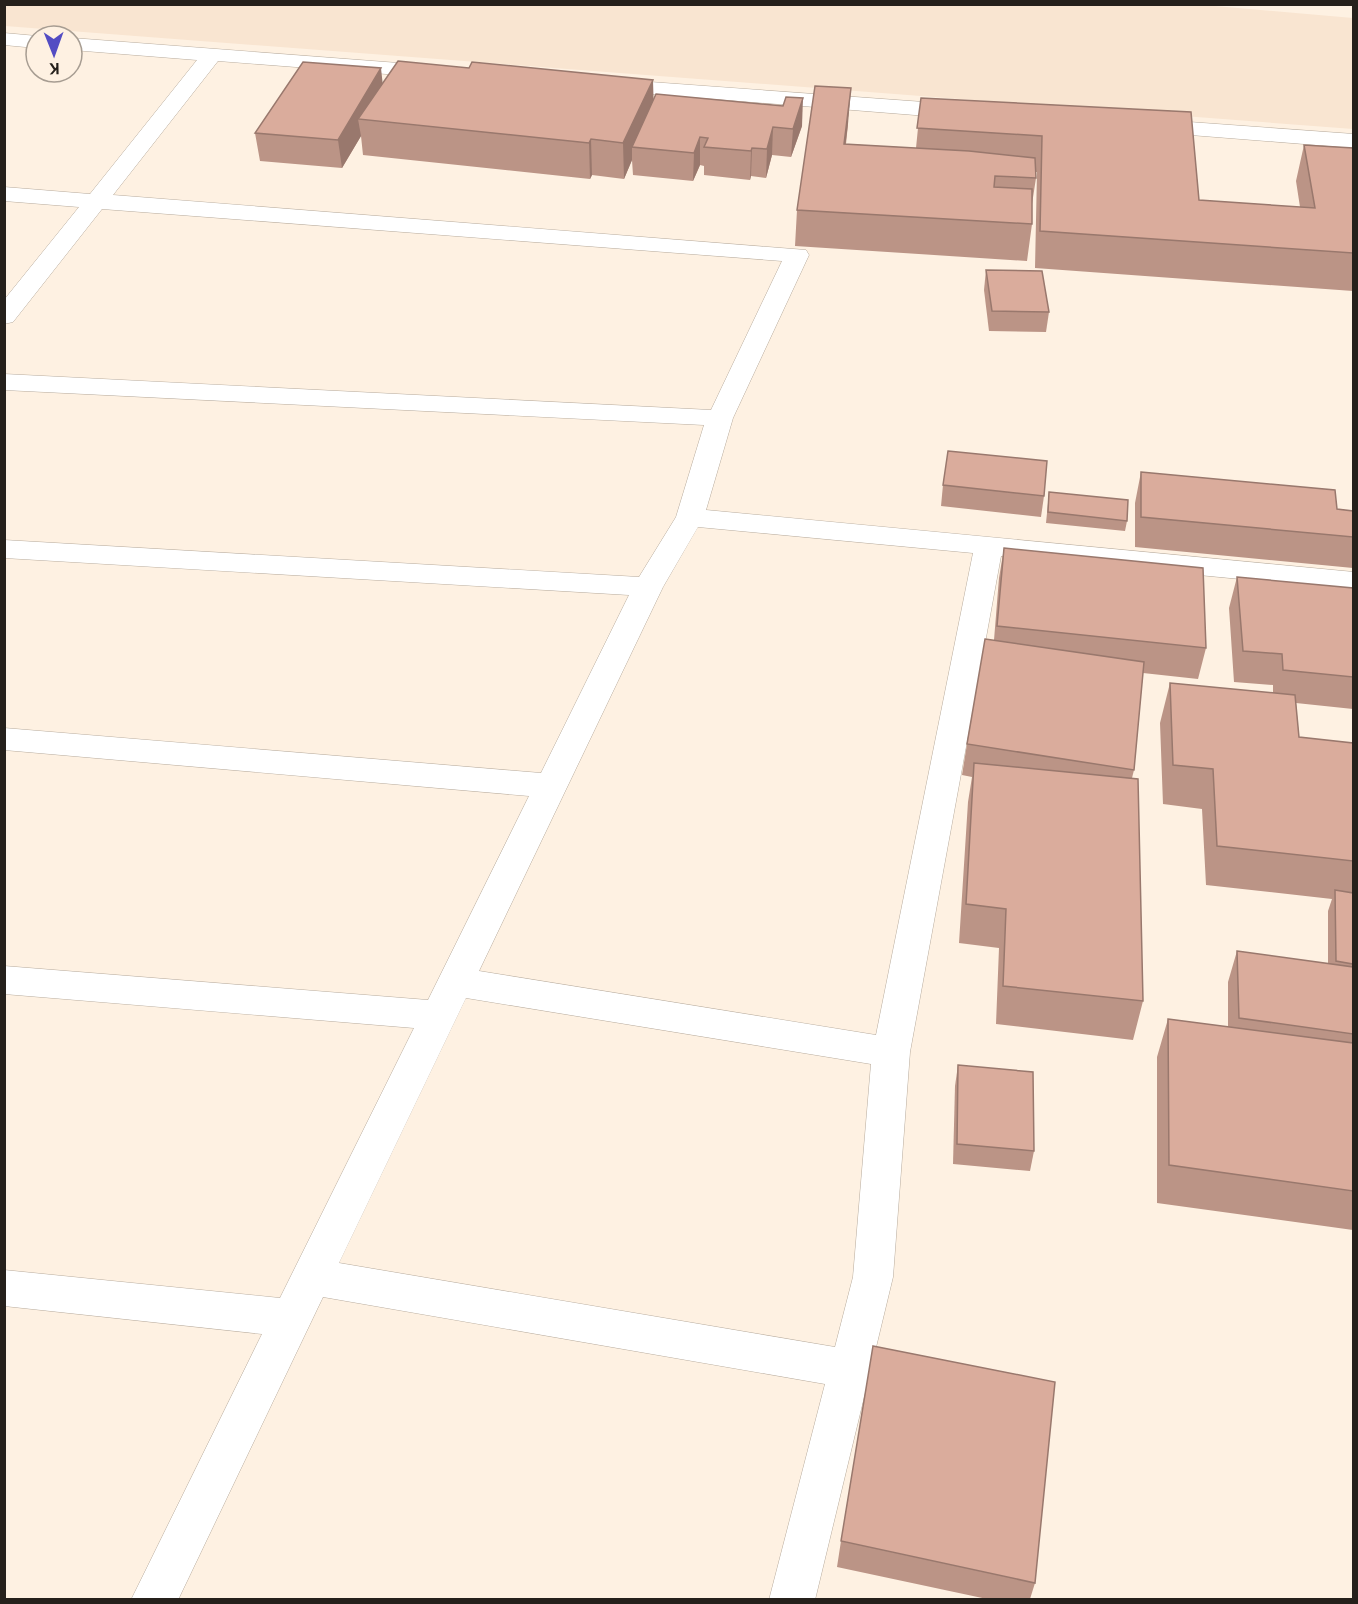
<svg xmlns="http://www.w3.org/2000/svg" width="1358" height="1604" font-family="'DM Sans',sans-serif">
<style>
.built{fill:#f9e5d1}
.lines{fill:none;stroke-linecap:round;stroke-linejoin:round}
.minor-casing{stroke:#b7ab9d;stroke-width:1}
.minor{fill:#fff;fill-rule:evenodd}
.wall{fill:#bb9486}
.shaded-wall{fill:#99786d}
.building{fill:#daac9c;stroke:#99786d;stroke-width:1.5}
</style>
<rect width="100%" height="100%" fill="#fef1e2"/>
<path class="built" d="M1192,4L1353,18V129L5,26L4,5Z"/>
<g class="lines">
<defs>
<g id="minor">
<path d="M4,33L37,36L36,48L4,45Z"/>
<path d="M72,38L438,66L445,68L449,72L445,76L438,78L218,61L113,195L806,250L809,255L733,418L706,510L1354,572V590L1001,556L910,1052L893,1277L815,1600H769L825,1384L323,1297L178,1600H131L262,1334L4,1306V1270L280,1298L414,1028L4,994V966L428,1000L529,796L4,750V728L541,773L629,595L4,558V540L639,577L676,517L704,425L4,390V374L711,410L782,261L102,209L13,322L4,324V300L79,207L4,201V187L90,194L197,60L72,50ZM698,527L973,553L876,1035L479,971L663,587ZM466,998L871,1064L853,1277L835,1347L339,1263Z"/>
<path d="M609,79L965,105L973,107L976,112L973,117L965,119L601,90L598,85L601,80Z"/>
<path d="M1148,119L1354,134V148L1140,131L1137,126L1140,121Z"/>
</g>
</defs>
<use href="#minor" class="minor-casing"/>
<use href="#minor" class="minor"/>
</g>
<g class="wall">
<path d="M383,84L653,100L802,126L791,157L772,155L766,178L751,176L750,180L704,175V166L700,165L693,181L633,175L632,160L624,179L592,175L590,179L363,155L361,136L342,168L260,161L255,133Z"/>
<path d="M921,98L1191,112L1199,200L1300,207L1296,181L1304,145L1353,148V291L1035,268L1037,172H1036V178L1032,204V224L1027,261L795,246L797,210L848,124L846,144L916,148Z"/>
<path d="M986,270L1049,312L1046,332L989,331L984,290Z"/>
<path d="M1141,472L1337,509L1353,511V568L1135,547V503Z"/>
<path d="M943,485L1044,496L1041,517L941,506Z"/>
<path d="M1049,492L1127,521L1125,531L1046,523L1048,503Z"/>
<path d="M1004,548L1206,648L1198,679L1143,673L1134,770L1132,778L1143,1001L1133,1040L996,1024L999,948L959,943L968,802L972,777L962,775L967,744L994,640L999,578Z"/>
<path d="M1237,577L1353,588V709L1296,703L1299,737L1353,743V1230L1157,1203V1057L1168,1019L1228,1027V982L1237,951L1328,964V911L1332,899L1206,885L1202,809L1163,804L1160,723L1170,683L1273,693V685L1234,682L1229,608Z"/>
<path d="M958,1065L1034,1151L1030,1171L953,1164L955,1086Z"/>
<path d="M841,1541L1035,1583L1030,1599H987L837,1567Z"/>
</g>
<g class="shaded-wall">
<path d="M381,68L384,96L358,119L361,136L342,168L338,140Z"/>
<path d="M653,80L654,115L632,147V160L624,179L623,143Z"/>
<path d="M851,88L848,124L841,180L844,144Z"/>
<path d="M803,98L802,126L791,157L793,129Z"/>
<path d="M773,127L772,155L766,178L767,149Z"/>
<path d="M700,137V165L693,181L694,153Z"/>
<path d="M591,139L592,175L590,179L589,143Z"/>
<path d="M752,148L751,176L750,180L751,151Z"/>
</g>
<g class="building">
<path d="M398,61L469,68L472,62L653,80L623,143L591,139L589,143L358,119Z"/>
<path d="M303,62L381,68L338,140L255,133Z"/>
<path d="M815,86L851,88L844,144L969,151L1035,158L1036,178L995,176L994,187L1032,189V224L797,210Z"/>
<path d="M656,94L783,106L786,97L803,98L793,129L773,127L767,149L752,148L751,151L704,147L708,138L700,137L694,153L632,147Z"/>
<path d="M921,98L1191,112L1199,200L1315,208L1304,145L1353,148V253L1040,231L1042,136L917,128Z"/>
<path d="M986,270L1042,271L1049,312L992,311Z"/>
<path d="M948,451L1047,461L1044,496L943,485Z"/>
<path d="M1141,472L1335,490L1337,509L1353,511V537L1141,517Z"/>
<path d="M1049,492L1128,500L1127,521L1048,512Z"/>
<path d="M1004,548L1203,568L1206,648L997,626Z"/>
<path d="M1237,577L1353,588V677L1283,670L1282,654L1243,651Z"/>
<path d="M985,639L1144,662L1134,770L967,744Z"/>
<path d="M1170,683L1295,695L1299,737L1353,743V861L1217,846L1213,769L1173,765Z"/>
<path d="M974,763L1138,779L1143,1001L1003,986L1006,909L966,904Z"/>
<path d="M1335,890L1353,893V964L1336,961Z"/>
<path d="M1237,951L1353,967V1034L1239,1018Z"/>
<path d="M1168,1019L1353,1043V1191L1169,1165Z"/>
<path d="M958,1065L1033,1072L1034,1151L957,1144Z"/>
<path d="M873,1346L1055,1382L1035,1583L841,1541Z"/>
</g>
<rect width="1358" height="1604" fill="none" stroke="#25201b" stroke-width="12"/>
<g transform="translate(54 54) rotate(179)"><circle r="28" fill="#fef1e2" stroke="#a79d92" stroke-width="1.5"/>
<path d="M0-4.5L10 22L0 15L-10 22Z" fill="#534cc3"/>
<text y="-9" font-size="16" font-weight="bold" text-anchor="middle" fill="#25201b">K</text>
</g>
</svg>
